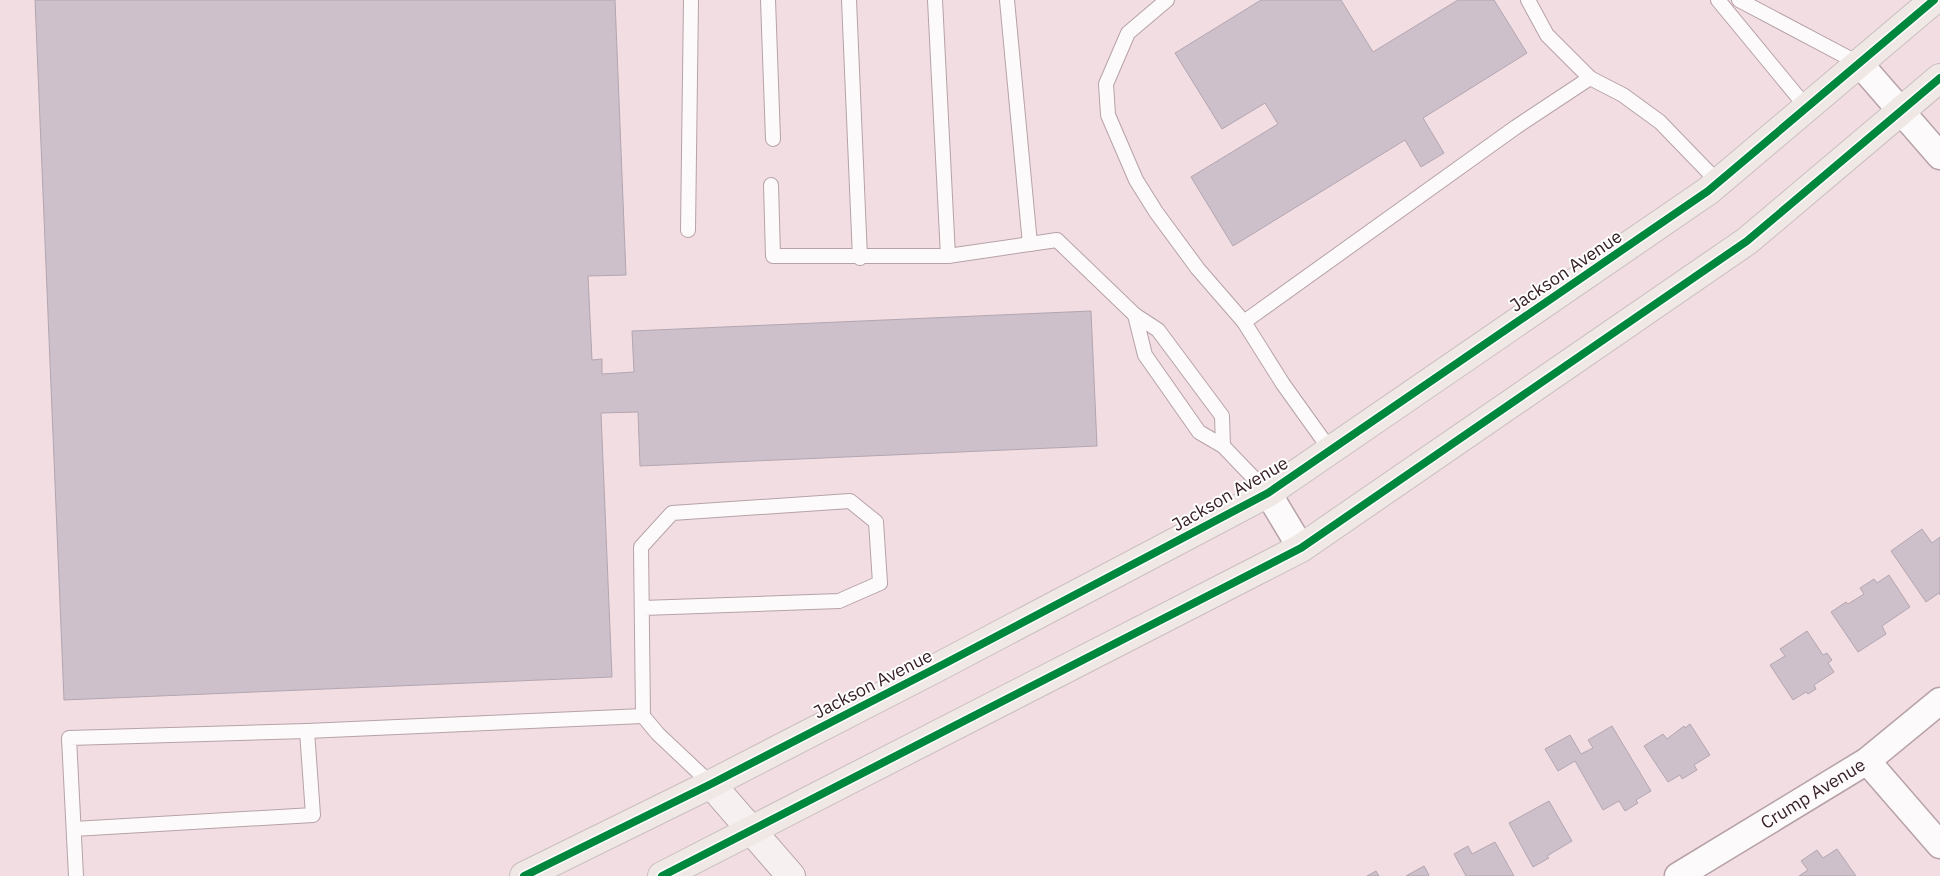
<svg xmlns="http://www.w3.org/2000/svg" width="1940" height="876" font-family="'IBM Plex Sans',sans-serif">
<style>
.building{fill:#cdc0cb;stroke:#b3a6b0}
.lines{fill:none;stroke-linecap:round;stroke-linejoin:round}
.lane-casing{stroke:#b6a2a7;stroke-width:16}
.street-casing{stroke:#b6a2a7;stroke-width:29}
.secondary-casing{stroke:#b6a2a7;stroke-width:30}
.primary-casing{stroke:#cabec1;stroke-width:30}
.lane{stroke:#fdfafb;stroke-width:14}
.street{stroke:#fdfafb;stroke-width:26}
.secondary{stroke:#f6f1f0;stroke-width:28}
.primary{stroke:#efe8e5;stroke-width:28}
.cycleway-casing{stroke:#fff;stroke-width:11}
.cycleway{stroke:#00873e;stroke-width:8}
.labels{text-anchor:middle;stroke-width:4;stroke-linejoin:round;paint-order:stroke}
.street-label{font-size:18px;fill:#372126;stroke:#fff}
</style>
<rect width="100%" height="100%" fill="#f2dde2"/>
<g class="building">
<path d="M35,0H615L626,275L588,276L592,360L602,359V374L634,372L632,331L1091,311L1097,446L640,466L638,412L601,413L612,677L64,700Z"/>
<path d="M1261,0H1341L1373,52L1458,0H1494L1527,53L1423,118L1444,153L1421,167L1405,140L1233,246L1191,177L1278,124L1265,103L1222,129L1175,53Z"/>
<path d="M1922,529L1932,543L1940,537V595L1939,593L1926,602L1891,551Z"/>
<path d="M1889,575L1910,607L1882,626L1886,634L1858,652L1831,612L1846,602L1848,604L1864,594L1860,588L1874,579L1877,583Z"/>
<path d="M1807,631L1823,655L1827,653L1832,660L1828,663L1834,672L1814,685L1816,689L1808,694L1806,692L1793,700L1770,665L1785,656L1780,649Z"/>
<path d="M1690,724L1710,755L1694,765L1697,770L1682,779L1680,775L1668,782L1644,746L1663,734L1667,739L1684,726L1685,728Z"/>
<path d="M1612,726L1651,791L1636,800L1638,803L1625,811L1619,801L1603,810L1575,761L1558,771L1545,749L1570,735L1581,754L1593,748L1588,740Z"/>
<path d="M1549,801L1572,841L1547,856L1549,858L1533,867L1509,823Z"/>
<path d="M1495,842L1514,876H1466L1454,854L1468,846L1472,854Z"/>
<path d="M1837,849L1856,876H1799L1808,870L1801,861L1817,850L1823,858Z"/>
<path d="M1424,866L1429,875L1428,876H1406Z"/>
<path d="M1376,871L1379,876H1367Z"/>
</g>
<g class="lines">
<defs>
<g id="lane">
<path d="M768,0L773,139"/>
<path d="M849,0L860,258"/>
<path d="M935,0L948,256"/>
<path d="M1007,0L1030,244"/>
<path d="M1167,0L1128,33L1106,84L1108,115L1136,180L1156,212L1198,269L1244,322"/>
<path d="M1528,0L1547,35L1590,78"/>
<path d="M1718,0L1807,108"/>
<path d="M1739,0L1860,64"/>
<path d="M771,185L773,256H948L1057,240L1135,315L1158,330L1222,416L1223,446"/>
<path d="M688,230L691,0"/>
<path d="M1135,315L1145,355L1199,432L1223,446L1268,493"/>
<path d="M1331,451L1283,384L1244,322L1516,127L1590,78L1623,95L1660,122L1719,183"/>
<path d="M643,608L839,601L880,583L876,522L850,501L672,513L641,547L643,716L658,734L711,784"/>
<path d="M74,829L313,815L307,731"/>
<path d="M76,876L69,738L307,731L643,716"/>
</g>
<g id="street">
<path d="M1860,64L1940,156"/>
<path d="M1268,493L1301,548"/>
<path d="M1867,761L1940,845"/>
<path id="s1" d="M1678,876L1867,761L1940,701"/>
</g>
<path id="secondary" d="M711,784L791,876"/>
<g id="primary">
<path d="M524,876L711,784L942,665L1268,493L1708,191L1934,0"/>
<path d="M662,876L1301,548L1747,241L1940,78"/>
</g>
</defs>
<use href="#lane" class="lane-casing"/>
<use href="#street" class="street-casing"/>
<use href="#secondary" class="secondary-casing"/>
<use href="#primary" class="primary-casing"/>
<use href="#lane" class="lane"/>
<use href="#street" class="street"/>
<use href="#secondary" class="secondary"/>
<use href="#primary" class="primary"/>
<defs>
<g id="cycleway">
<path d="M524,876L711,784L942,665L1268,493L1708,191L1934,0"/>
<path d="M662,876L1301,548L1747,241L1940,78"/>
</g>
</defs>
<use href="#cycleway" class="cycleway-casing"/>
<use href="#cycleway" class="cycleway"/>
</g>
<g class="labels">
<g class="street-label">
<text transform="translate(1566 271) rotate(-34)" y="6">Jackson Avenue</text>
<text transform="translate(1230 494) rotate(-30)" y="6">Jackson Avenue</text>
<text transform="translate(873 684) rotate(-27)" y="6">Jackson Avenue</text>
<text dy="6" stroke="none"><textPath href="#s1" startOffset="158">Crump Avenue</textPath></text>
</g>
</g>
</svg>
